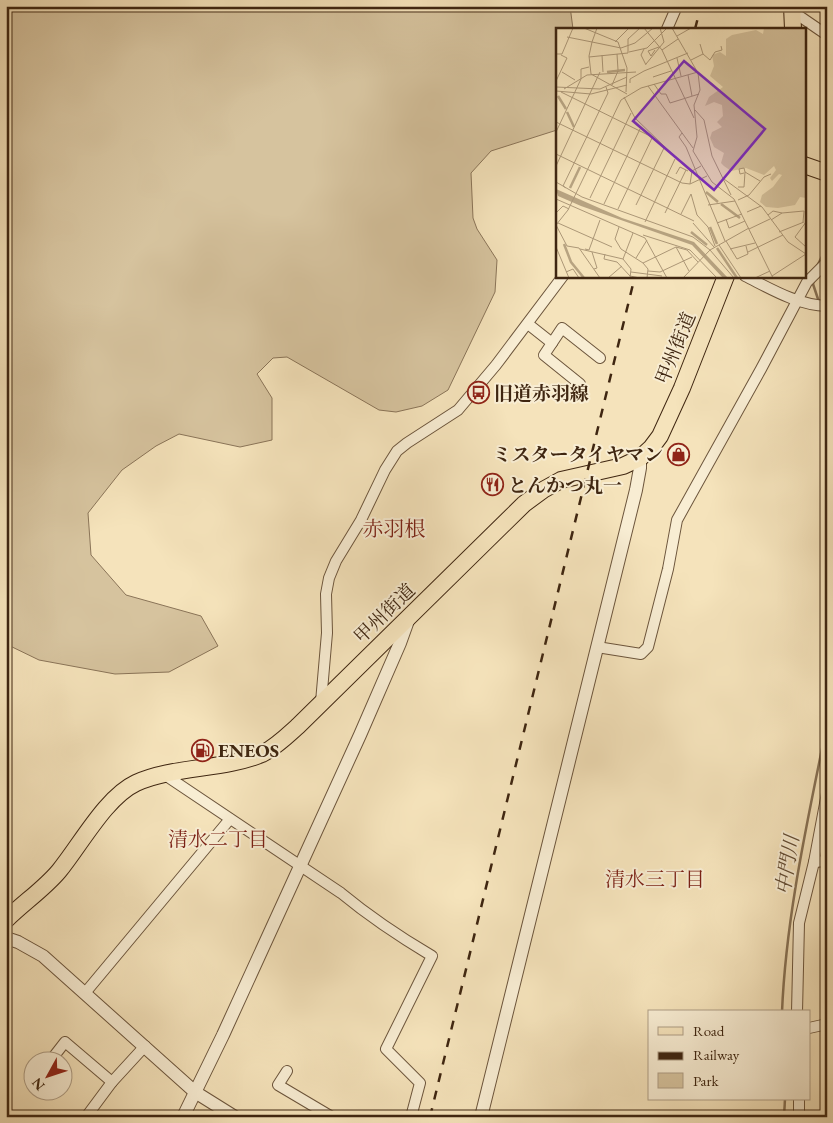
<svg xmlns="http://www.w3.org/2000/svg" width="833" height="1123" font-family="'EB Garamond','Noto Serif JP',serif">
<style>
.green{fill:#d6c39e;stroke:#8a7458}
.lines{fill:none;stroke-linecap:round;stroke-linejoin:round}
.stream{stroke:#877154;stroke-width:2.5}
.minor-casing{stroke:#6c553c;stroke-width:12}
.tertiary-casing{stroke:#6c553c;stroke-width:14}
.primary-casing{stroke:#3f2611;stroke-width:18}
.trunk-casing{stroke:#3f2611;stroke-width:18}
.minor{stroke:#f8edd3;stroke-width:10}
.tertiary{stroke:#f8edd3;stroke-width:12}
.primary{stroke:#f5e3bb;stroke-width:16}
.trunk{stroke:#f5e3bb;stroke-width:16}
.rail{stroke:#3f2611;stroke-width:2.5;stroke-dasharray:9 9;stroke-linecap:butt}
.labels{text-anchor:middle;stroke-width:4;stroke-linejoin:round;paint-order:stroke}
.street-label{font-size:19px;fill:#3f2611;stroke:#f8edd3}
.poi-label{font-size:19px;font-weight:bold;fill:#3f2611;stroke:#f8edd3;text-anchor:start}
.neighbourhood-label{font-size:20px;fill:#7a1f14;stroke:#f8edd3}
.water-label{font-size:20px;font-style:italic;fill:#634c33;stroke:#f8edd3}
.quarter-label{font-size:21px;fill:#7a1f14;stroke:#f8edd3}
.inset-river{fill:none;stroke:#b7a381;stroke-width:2.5}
.inset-road{fill:none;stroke:#ac9777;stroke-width:1}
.view{fill:#7b2cbf;fill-opacity:0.15;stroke:#7b2cbf;stroke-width:2.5}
.inset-edge{fill:none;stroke:#3f2611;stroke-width:2.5}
</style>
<rect width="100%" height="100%" fill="#f5e3bb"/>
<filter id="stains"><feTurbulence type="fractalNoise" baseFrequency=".004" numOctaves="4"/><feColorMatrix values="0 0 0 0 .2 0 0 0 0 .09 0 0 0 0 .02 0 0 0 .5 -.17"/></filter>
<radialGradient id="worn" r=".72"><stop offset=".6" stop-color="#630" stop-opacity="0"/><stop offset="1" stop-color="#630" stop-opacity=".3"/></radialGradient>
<path class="green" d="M6,6H570L573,29H557V130L491,151L471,173L473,218L477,229L497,260L495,292L448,390L422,406L396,412L379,410L287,357L273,358L257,374L272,398V440L240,447L179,434L156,446L122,470L88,513L91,555L126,595L201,616L218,646L169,672L115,674L39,660L6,644Z"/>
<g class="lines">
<g class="stream">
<path d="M816,268L827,247"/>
<path d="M814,280L813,284L819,302"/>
<path d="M821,309L827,323"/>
<path d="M827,355C822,376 821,395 827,416"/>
<path d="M782,1012C786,915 808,819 827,724"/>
<path d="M784,1117L785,1099"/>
</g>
<defs>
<g id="minor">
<path d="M792,11L827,35"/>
<path d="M667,29L677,6"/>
<path d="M745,276C771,289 797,305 827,306"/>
<path d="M528,324L552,343"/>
<path d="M580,384L544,355L562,328L600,358"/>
<path d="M597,647L641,654L648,647L668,569L677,520L761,369L807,282L827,262"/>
<path d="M321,702L327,633L326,594L329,578L336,561L361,520L385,470L397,451L407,443L458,410L496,365L563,276"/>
<path d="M165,775L341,893C370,917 400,937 432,956L386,1049L420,1083L411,1117"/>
<path d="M814,862L827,861"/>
<path d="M85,993L230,819"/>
<path d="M797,1012L799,923L814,862L827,793"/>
<path d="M809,1028L827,1024"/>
<path d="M51,1060L65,1042L112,1082"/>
<path d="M287,1071L278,1085L332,1117"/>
<path d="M799,1099V1117"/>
<path d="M86,1117L112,1082L145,1046"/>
</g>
<g id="tertiary">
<path d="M6,938L18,942L43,956L195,1092L235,1117"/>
<path d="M183,1117L223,1035L360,735L400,643L409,618"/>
<path d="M481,1117L636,490L640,468V458"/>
</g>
<path id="primary" d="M804,165L827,173"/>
<g id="trunk">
<path d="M792,6L793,29"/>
<path d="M6,920C23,903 44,889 59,871C81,844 106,797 136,783C173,766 224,770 262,754C276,747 287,736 298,726L524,504L543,490L561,480L623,466L640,458L651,448L660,436L682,388L726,276"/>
</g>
</defs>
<use href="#minor" class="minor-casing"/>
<use href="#tertiary" class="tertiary-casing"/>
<use href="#primary" class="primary-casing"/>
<use href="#trunk" class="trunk-casing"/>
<use href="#minor" class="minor"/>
<use href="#tertiary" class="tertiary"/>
<use href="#primary" class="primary"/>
<use href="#trunk" class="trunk"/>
<g class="rail">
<path d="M695,29L701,6"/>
<path d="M430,1117L635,276"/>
</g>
</g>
<defs>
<symbol id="bus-ring" viewBox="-11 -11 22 22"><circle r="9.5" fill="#f8edd3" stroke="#8f2418" stroke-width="1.5"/><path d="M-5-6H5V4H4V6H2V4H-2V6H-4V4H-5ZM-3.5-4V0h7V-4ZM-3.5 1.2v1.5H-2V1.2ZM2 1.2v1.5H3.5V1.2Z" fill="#8f2418"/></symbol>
<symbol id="shop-ring" viewBox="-11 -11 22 22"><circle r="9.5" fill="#f8edd3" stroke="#8f2418" stroke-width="1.5"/><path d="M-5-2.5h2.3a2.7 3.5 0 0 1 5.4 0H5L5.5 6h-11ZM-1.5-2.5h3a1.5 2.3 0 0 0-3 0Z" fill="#8f2418"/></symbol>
<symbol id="restaurant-ring" viewBox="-11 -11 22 22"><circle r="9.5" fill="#f8edd3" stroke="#8f2418" stroke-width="1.5"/><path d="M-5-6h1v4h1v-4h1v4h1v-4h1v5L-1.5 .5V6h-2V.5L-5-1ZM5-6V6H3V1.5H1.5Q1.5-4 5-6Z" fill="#8f2418"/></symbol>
<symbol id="fuel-ring" viewBox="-11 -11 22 22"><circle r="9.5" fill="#f8edd3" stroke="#8f2418" stroke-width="1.5"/><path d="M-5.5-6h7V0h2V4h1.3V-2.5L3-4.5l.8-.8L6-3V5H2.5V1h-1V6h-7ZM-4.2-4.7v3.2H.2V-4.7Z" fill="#8f2418"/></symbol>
</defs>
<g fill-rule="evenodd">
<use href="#bus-ring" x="466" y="380" width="25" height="25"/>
<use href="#shop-ring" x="666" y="442" width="25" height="25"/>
<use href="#restaurant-ring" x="480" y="472" width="25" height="25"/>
<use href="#fuel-ring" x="190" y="738" width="25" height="25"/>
</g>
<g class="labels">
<g class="street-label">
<text transform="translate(675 348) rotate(-68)" y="7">甲州街道</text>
<text transform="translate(384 613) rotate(-44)" y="7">甲州街道</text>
</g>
<g class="poi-label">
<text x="494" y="400">旧道赤羽線</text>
<text x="663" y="461" text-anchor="end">ミスタータイヤマン</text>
<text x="508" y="492">とんかつ丸一</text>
<text x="218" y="757">ENEOS</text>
</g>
<g class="neighbourhood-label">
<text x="218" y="846">清水二丁目</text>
<text x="655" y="886">清水三丁目</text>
</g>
<g class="water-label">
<text transform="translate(787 865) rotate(-81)" y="7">中門川</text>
</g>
<g class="quarter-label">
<text x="394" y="536">赤羽根</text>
</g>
</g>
<g transform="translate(556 28)">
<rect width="250" height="250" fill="#f5e3bb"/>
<path d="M208,0H250V170L244,169L239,177L222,180L210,179L204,174L206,167L217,159L226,147L223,146L216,153L214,150L220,142L218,138L208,147L190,140L175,143L168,138L165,135L168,125L158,119L154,110L156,104L166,99L161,94L167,88L166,77L158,74L149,78L153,69L167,59L154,48L158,38L156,27L164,24L170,28V11L176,7L200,2L207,6Z" fill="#d6c39e"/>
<path d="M0,161L66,190L138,214L172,250H167L136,217L25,178L2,168Z" fill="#b7a381"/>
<path class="inset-river" d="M51,44L69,42M2,68L10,81M11,84L18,99M14,160L24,139M150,164L162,174M165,176L184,190M154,199L161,216M135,204L151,217M8,216L15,234L28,250M161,220L181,250"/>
<path class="inset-road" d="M28,0L62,14L71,40L70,64M41,0L36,14L65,20L79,15L97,0M88,0L106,22L138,90M116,0L142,45L144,62L138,77L141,109L137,123L156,154L178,171L217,250M121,8L135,0M11,9L36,14L33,28L35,46L71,66M59,14L73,0M88,21L85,27L90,37M99,22L95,28L92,23L103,19M106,22L122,11M73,24L91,20L111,0M0,26H6L17,0M61,26L62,42M147,26L154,32L159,24L166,22L165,18M46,27L47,44M33,29L72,25V11L84,0M121,30L125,48M135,32L147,26L144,16M90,36L108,14L104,0M6,44L19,52M132,47L136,68M97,49L115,43M0,53L11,30L5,27M74,55V51L88,43L132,25M98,56L105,66H110L114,75L143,66M56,57L62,43M92,58L137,120M0,59L44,61L71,49M8,61L31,47L80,44M0,63L35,66L71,57M5,64L96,109M68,69L79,90L136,145M139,82L148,92L156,128L175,167M0,94L126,155L134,156L151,148M0,104L25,51V41L33,39M126,105L123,109L130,119L169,213M0,126L138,193M0,138L44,44M188,145L184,146L183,141L188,140L189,144M120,146L124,139L132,143M168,151L206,179L232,214L250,226M0,154L26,169L137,209L154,222L178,250M134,156L136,143L145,138M182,159H188L189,144L204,153M10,160L7,158L52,65L50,59M135,166L141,187L152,199L159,218M34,170L75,85M0,171L89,210L111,250M182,172L193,167L208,149L215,146M48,176L84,101M80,177L108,120M152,177L179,173M62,181L97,108M191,184L205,178M0,185L7,178L13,181M109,185L130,142M125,186L135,166M212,187L217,183L226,185M170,191L173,200L189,193M215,192L226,185L248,183L247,194M89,194L119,131M250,194L239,209L250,219M2,195L56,219M137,195L158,219M161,195L186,186M0,197L12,182L65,72L85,60L142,44M0,197L11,218L23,220L44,250M63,199L59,211L65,221L87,235L92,241L91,250M193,201L214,191M223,204L248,194M87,207L134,222L161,250M170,213L181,231L192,226L190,218M163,217L185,250M0,219L13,250M120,219L133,243M24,221L67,231M29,221L33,222L44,192M174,221L199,215M36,224L41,240L38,241M192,224L227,207M49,226L48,231L61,234L74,248L84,250M80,230L91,212M87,235L120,219L131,222L142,234M92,243L104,244L136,229M10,244L17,241L23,250M75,244L106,248M216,248L250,226M52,250L66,238M74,250L75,241L67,231L77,205M127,250L154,222L193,200M199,250L214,243"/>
<path class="view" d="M128,33L209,101L158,162L77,93Z"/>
<rect width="250" height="250" class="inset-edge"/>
</g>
<rect width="833" height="1123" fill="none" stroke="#f5e3bb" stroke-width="25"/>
<rect x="8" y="8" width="818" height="1108" fill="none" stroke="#3f2611" stroke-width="2.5"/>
<rect x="12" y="12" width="808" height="1098" fill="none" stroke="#3f2611"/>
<rect x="648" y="1010" width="162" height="90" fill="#f8edd3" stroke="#ae9d85"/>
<rect x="658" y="1027" width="25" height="8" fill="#f5e3bb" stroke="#ae9d85"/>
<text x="693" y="1036" font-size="15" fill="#3f2611">Road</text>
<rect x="658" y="1052" width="25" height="8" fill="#3f2611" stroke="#ae9d85"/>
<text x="693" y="1060" font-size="15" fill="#3f2611">Railway</text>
<rect x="658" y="1073" width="25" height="15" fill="#d6c39e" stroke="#ae9d85"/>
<text x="693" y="1086" font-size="15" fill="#3f2611">Park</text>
<g transform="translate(48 1076) rotate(230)"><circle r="24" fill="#f8edd3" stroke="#ae9d85"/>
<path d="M0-4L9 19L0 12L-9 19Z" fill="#8f2418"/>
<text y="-8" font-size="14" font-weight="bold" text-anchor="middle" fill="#3f2611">N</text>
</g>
<rect width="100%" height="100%" filter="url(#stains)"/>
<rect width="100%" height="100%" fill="url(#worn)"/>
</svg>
